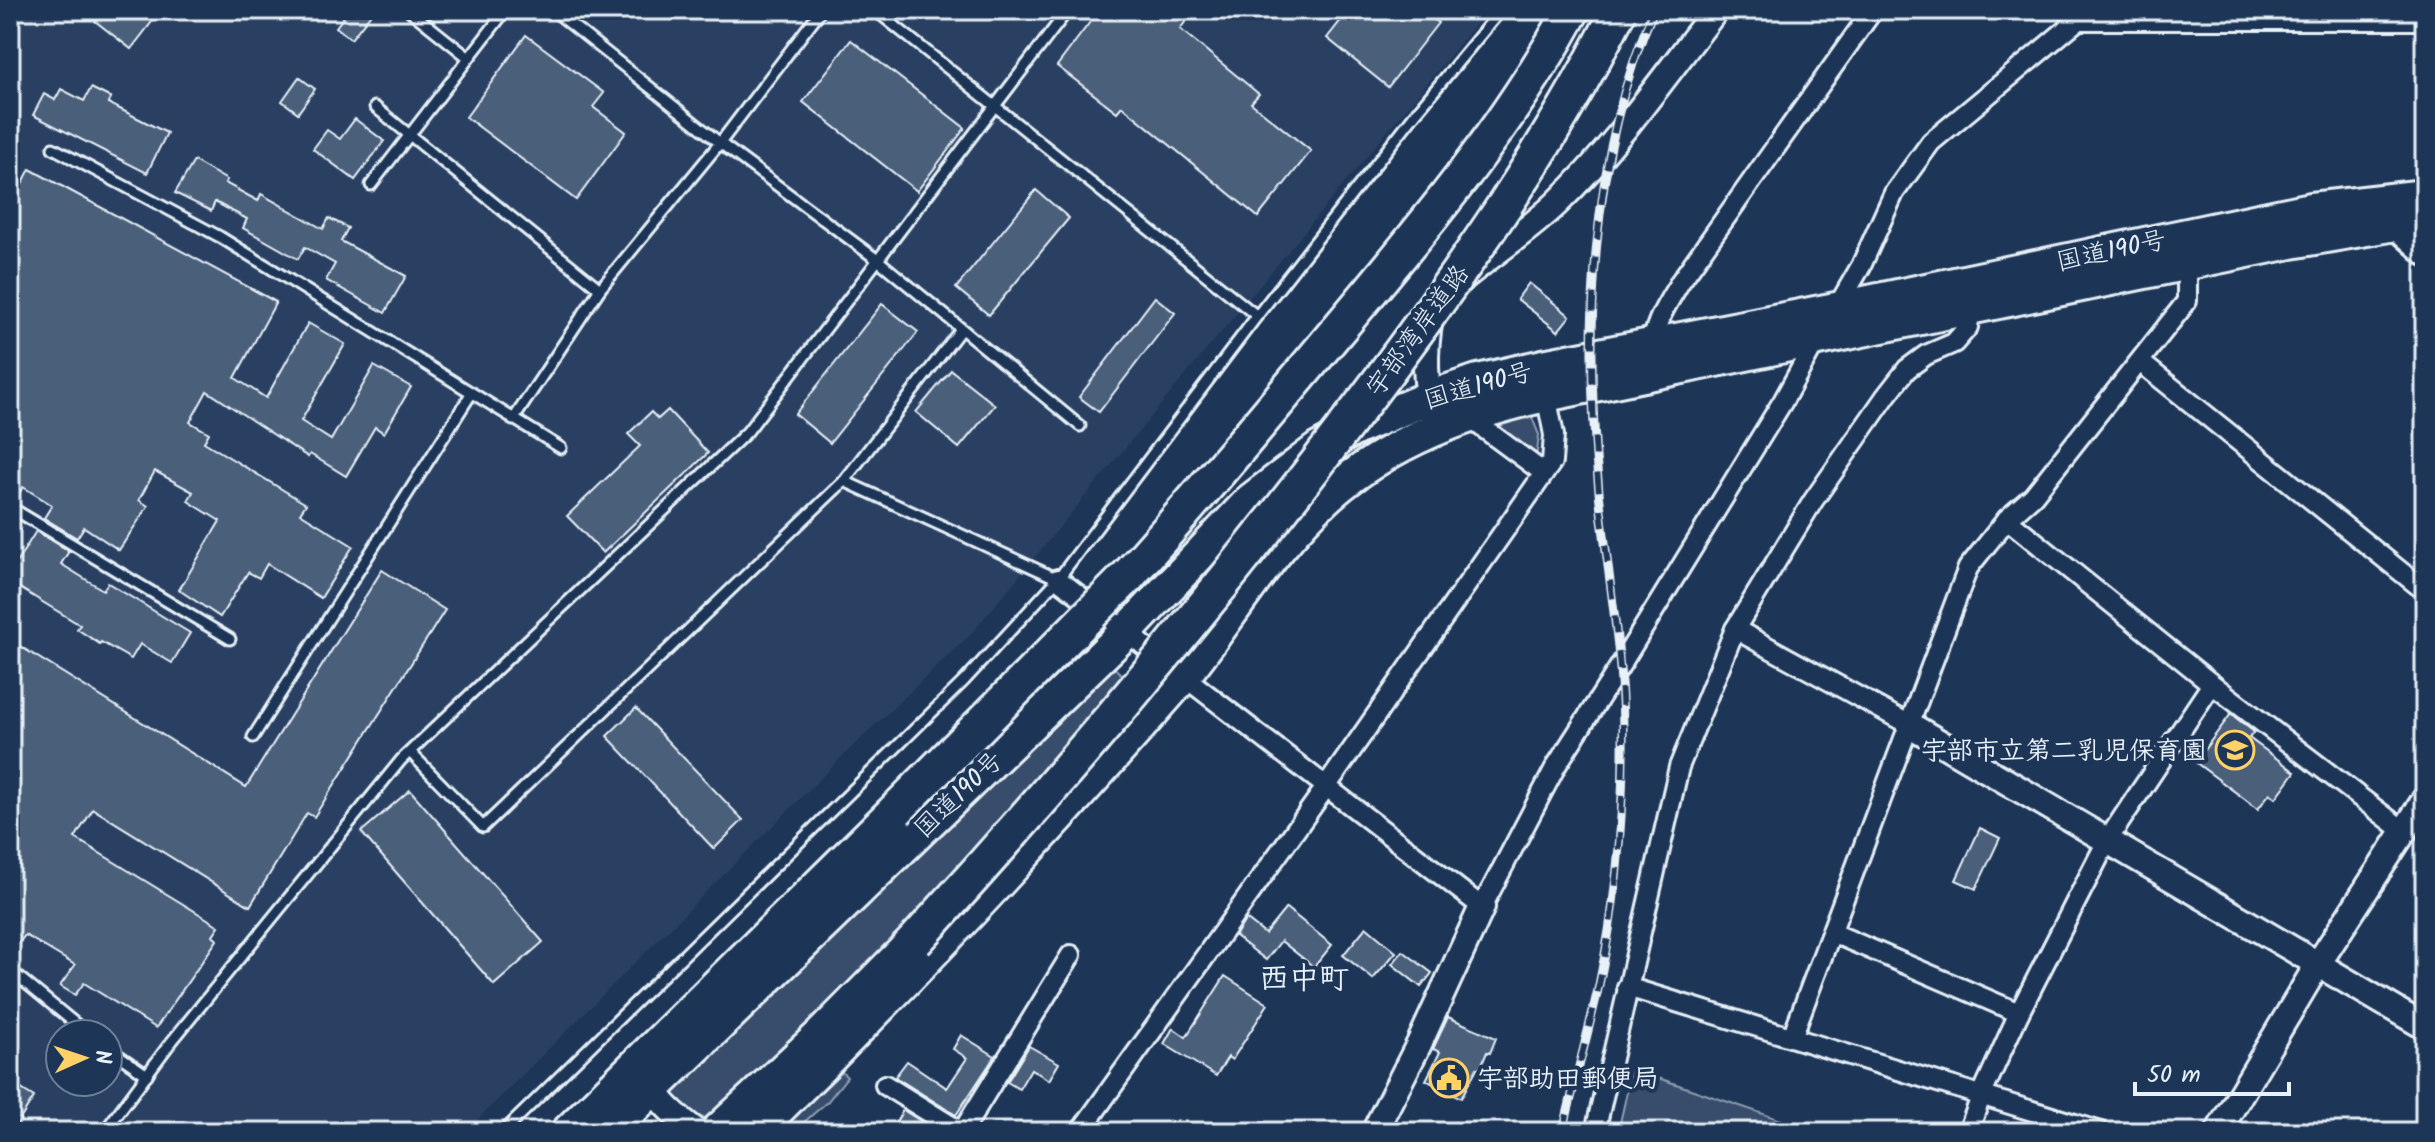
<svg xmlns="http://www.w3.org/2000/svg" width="2435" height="1142" font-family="Kalam,'Klee One',sans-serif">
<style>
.built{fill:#2a4162;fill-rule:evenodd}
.green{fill:#374d6c;stroke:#909fb2;stroke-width:2}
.building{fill:#495e7a;stroke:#e8f1f8;stroke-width:2}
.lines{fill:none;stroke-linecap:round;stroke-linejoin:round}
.service-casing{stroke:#e8f1f8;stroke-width:15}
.minor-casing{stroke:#e8f1f8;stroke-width:24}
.tertiary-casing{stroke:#e8f1f8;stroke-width:30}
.trunk-casing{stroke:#e8f1f8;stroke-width:38}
.motorway-casing{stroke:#e8f1f8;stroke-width:40}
.service{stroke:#1d3557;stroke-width:9}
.minor{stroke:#1d3557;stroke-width:18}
.tertiary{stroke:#1d3557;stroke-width:24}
.trunk{stroke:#1d3557;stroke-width:32}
.motorway{stroke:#1d3557;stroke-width:34}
.rail-casing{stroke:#e8f1f8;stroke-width:9}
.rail{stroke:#1d3557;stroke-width:6;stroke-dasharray:18;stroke-linecap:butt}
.motorway-bridge-casing{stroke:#e8f1f8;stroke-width:40;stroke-linecap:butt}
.motorway-bridge{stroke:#1d3557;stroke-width:34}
.labels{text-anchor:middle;stroke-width:8;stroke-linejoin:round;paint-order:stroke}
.street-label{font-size:26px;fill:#e8f1f8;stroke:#1d3557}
.poi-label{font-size:26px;font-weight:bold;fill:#e8f1f8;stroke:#1d3557;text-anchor:end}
.quarter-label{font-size:30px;font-weight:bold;fill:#e8f1f8;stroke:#1d3557}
</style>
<rect width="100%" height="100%" fill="#1d3557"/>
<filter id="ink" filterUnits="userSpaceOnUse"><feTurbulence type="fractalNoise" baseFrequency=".0125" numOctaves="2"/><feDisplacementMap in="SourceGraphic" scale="16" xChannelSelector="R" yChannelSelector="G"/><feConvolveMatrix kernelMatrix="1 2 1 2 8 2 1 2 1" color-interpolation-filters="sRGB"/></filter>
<g filter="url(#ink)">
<path class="built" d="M10,10H1488L972,633L851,748L465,1132H10ZM60,1034H108V1082H60Z"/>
<g class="green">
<path d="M1531,415L1539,435L1537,452L1529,454L1493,428L1498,423Z"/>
<path d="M1111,665L1128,680L1002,830L719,1119L695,1117L671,1097V1089Z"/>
<path d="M1632,1069L1816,1132H1618Z"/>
<path d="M842,1072L847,1077L828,1101L793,1132H779Z"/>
</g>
<g class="building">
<path d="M81,10H161L131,49Z"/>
<path d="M349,10H374L351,39L336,27Z"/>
<path d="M1099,10H1194L1180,29L1259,94L1251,103L1311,151L1258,217L1122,106L1117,112L1057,66Z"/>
<path d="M1349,10H1422L1438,23L1388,87L1327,38Z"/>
<path d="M526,35L604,93L593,107L626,132L576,200L466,117Z"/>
<path d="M851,40L965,128L917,191L803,102Z"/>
<path d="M299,77L315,89L298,113L282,101Z"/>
<path d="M91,88L111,98L108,103L167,133L147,173L33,115L44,94L55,100L61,89L84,101Z"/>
<path d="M355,119L384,141L355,180L313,149L327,130L340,139Z"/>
<path d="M194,161L227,180L225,183L258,201L261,194L323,229L329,218L348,228L341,241L406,276L385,313L326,280L335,264L305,247L298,259L243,228L247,219L215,202L211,211L175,193Z"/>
<path d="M30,169L276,302L235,378L266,398L308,323L345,344L301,421L331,440L374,366L411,387L384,433L375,427L346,476L310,454L308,457L207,391L190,422L209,433L204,442L306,504L300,513L353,546L321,598L267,564L259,578L248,572L220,617L179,590L220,521L188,501L193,492L155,471L139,500L148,506L119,550L84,527L77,538L44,518L52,505L23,487L14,501L10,500V207Z"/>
<path d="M1036,190L1069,218L989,315L956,288Z"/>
<path d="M1529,283L1570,316L1558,331L1517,299Z"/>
<path d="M1155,297L1175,313L1099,412L1079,397Z"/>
<path d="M882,304L918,332L830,443L795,414Z"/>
<path d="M951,370L995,405L959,448L916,412Z"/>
<path d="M668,410L708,453L603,553L567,516L640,446L628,434L651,412L658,419Z"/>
<path d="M36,531L69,551L61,564L103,590L108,583L190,633L172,663L140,644L131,659L101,642L100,644L77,629L80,625L10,582V573Z"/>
<path d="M382,570L445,610L314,817L307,813L250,906L93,809L75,838L219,926L213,935L217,940L156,1028L84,983L75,995L60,986L75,965L25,935L10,955V640L246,787Z"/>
<path d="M636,708L743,820L714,849L607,736Z"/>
<path d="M2231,714L2254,732L2249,738L2295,772L2276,798L2270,793L2258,809L2195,762Z"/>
<path d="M410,790L543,942L494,985L361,832Z"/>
<path d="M1980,828L2000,838L1976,889L1956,880Z"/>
<path d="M1286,908L1332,945L1314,967L1281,941L1266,960L1235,936L1246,919L1265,934Z"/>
<path d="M1366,927L1396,952L1373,979L1343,955Z"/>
<path d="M1403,951L1432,973L1421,987L1392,964Z"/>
<path d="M1225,976L1268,1004L1232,1060L1228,1057L1216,1076L1164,1044L1173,1028L1186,1037Z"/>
<path d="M1448,1017L1496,1038L1490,1053L1487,1052L1480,1069L1477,1068L1461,1098L1426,1080L1440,1052L1433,1049Z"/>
<path d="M961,1035L995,1056L956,1115L895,1077L907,1061L947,1088L967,1058L953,1049Z"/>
<path d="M1029,1046L1059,1063L1049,1080L1031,1069L1019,1089L1007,1082Z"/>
<path d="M10,1082L34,1097L12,1132H10Z"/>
<path d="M903,1110L922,1122L916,1132H890Z"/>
</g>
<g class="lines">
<defs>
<g id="service">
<path d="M409,10L469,58"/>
<path d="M553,10L720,143L879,261L1080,426"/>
<path d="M875,10L1257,316"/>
<path d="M375,107L600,289L720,143L821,10"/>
<path d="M53,148L220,237L561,448"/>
<path d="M371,185L506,10"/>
<path d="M513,420L600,289"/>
<path d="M844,481L1058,579"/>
<path d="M10,507L230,639"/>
<path d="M253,737L471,394"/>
<path d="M410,752L483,827L844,481L961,329"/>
<path d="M10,970L88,1034"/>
<path d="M108,1048L147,1075"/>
<path d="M104,1132L168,1046L401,760L747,432L1068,10"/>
<path d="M503,1132L964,681L1058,579L1257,316L1415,114L1501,10"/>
</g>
<g id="minor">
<path d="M2079,20H2425"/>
<path d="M2390,225L2425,256"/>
<path d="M1835,311L1861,266L1894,193L1931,142L2090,10"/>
<path d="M1654,349C1650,328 1669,301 1680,282L1873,10"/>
<path d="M2140,362L2425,591"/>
<path d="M1467,416L1544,473"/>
<path d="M2007,519L2212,684L2404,831"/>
<path d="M1058,579L1482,907L1556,766L1620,666L1783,401L1817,339"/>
<path d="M1735,629L1910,725"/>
<path d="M1833,933L2019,1013"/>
<path d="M1627,987L2101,1132"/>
<path d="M1792,1037L1968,568L2007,519L2033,496L2187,301V258"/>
<path d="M885,1085L961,1132"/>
<path d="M962,1132L1071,955"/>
<path d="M1080,1132L1326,787L1552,462L1554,435L1546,395"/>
<path d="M1595,1132L1679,767L1735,629L1813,501L1886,396L1907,369L1926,355L1954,343L1968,327L1971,307"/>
<path d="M1968,1132L1982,1094L2019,1013L2107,841L2212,684"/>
</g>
<g id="tertiary">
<path d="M1462,279C1493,253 1528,231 1557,203C1617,145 1665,75 1716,10"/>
<path d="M1430,319C1424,351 1424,381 1433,413"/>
<path d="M1910,725L2425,1027"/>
<path d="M651,1073C653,1101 677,1116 697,1132"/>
<path d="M1374,1132L1419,1044L1482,907"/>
<path d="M2218,1132L2318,964L2425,799"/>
</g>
<g id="trunk">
<path d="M608,1132L1127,631L1251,500L1318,449L1359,427L1428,398L1478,381L1543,366L1836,309L2311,209L2425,196"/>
<path d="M755,1132C899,991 1037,844 1170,692C1225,629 1266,551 1329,495C1392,440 1466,413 1546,395L2291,242L2390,225L2425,224"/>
</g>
<g id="motorway">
<path d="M1128,576C1199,496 1268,414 1336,332C1422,230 1508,127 1572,10"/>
<path d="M569,1132L896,810"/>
<path d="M718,1132L821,1036L915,941"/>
</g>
</defs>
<use href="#service" class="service-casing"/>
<use href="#minor" class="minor-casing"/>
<use href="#tertiary" class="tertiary-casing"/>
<use href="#trunk" class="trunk-casing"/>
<use href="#motorway" class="motorway-casing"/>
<use href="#service" class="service"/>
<use href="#minor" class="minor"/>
<use href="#tertiary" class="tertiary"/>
<use href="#trunk" class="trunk"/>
<use href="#motorway" class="motorway"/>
<defs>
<path id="rail" d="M1563,1132C1574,1083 1588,1034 1599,985C1617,900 1624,813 1623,727C1622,648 1607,570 1599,492C1584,336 1589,155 1654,10"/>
</defs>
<use href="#rail" class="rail-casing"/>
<use href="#rail" class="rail"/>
<defs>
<g id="motorway-bridge">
<path d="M896,810L1128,576"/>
<path d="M915,941C1064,778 1207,608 1341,432C1443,298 1543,161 1619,10"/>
</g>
</defs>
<use href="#motorway-bridge" class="motorway-bridge-casing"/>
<use href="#motorway-bridge" class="motorway-bridge"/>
</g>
</g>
<defs>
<symbol id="school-ring" viewBox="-11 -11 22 22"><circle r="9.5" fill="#1d3557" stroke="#ffd166" stroke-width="1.5"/><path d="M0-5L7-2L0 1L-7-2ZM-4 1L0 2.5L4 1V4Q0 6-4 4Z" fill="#ffd166"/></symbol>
<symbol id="civic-ring" viewBox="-11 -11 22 22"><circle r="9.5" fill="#1d3557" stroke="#ffd166" stroke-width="1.5"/><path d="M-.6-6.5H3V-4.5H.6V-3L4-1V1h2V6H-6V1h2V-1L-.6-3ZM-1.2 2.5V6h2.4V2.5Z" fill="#ffd166"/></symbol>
</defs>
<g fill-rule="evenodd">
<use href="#school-ring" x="2213" y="728" width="44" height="44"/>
<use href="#civic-ring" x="1427" y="1056" width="44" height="44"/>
</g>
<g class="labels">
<g class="street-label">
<text transform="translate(2111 250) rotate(-12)" y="9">国道190号</text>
<text transform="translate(1417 330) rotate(-54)" y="9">宇部湾岸道路</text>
<text transform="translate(1478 385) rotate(-16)" y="9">国道190号</text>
<text transform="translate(958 794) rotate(-44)" y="9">国道190号</text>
</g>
<g class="poi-label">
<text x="2207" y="759">宇部市立第二乳児保育園</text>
<text x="1477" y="1087" text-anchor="start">宇部助田郵便局</text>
</g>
<g class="quarter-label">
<text x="1304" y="988">西中町</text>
</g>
</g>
<rect width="2435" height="1142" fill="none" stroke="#1d3557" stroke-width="40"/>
<rect x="20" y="20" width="2395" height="1102" fill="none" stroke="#e8f1f8" stroke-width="3" filter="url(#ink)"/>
<g transform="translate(84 1058) rotate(87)"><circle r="38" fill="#1d3557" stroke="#6e8097" stroke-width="2"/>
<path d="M0-6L14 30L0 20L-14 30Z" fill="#ffd166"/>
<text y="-12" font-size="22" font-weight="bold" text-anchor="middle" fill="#e8f1f8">N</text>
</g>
<path d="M2135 1082v12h154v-12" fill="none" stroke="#e8f1f8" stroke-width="4"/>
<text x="2147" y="1082" font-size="24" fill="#e8f1f8" stroke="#1d3557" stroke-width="6" paint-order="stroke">50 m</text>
</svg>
